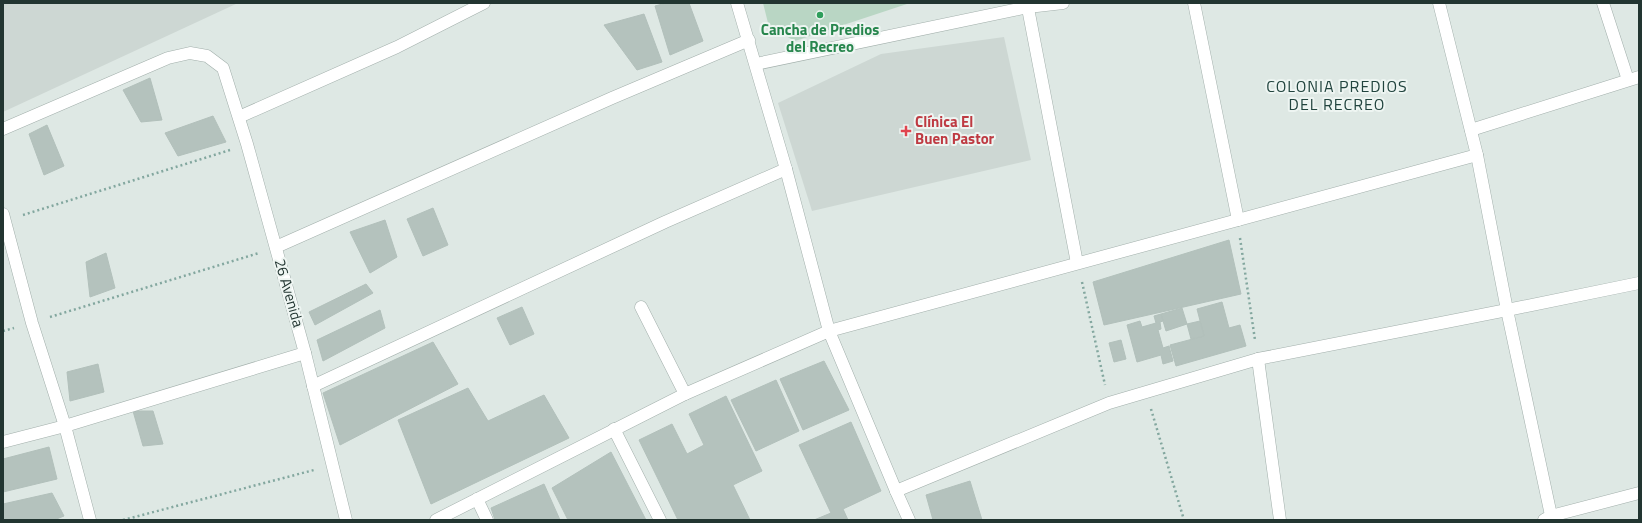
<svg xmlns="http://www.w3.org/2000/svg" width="1642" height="523" font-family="'Titillium Web',sans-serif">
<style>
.built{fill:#cdd7d3}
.green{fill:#b9d6c4}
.building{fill:#b4c2bd;stroke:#b2c0bb}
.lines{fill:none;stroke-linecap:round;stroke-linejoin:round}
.minor-casing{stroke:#a2afab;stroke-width:13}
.path{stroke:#83a79f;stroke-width:2.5;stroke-dasharray:2 3;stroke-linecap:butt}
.minor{stroke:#fff;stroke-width:12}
.leisure-dot{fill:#2e9e5b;stroke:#eef5f2;stroke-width:1.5}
.health-dot{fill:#e0444e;stroke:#eef5f2;stroke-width:1.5}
.labels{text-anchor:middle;stroke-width:4;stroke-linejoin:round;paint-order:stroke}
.leisure-label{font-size:15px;font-weight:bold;fill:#27864d;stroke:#eef5f2}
.health-label{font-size:15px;font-weight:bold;fill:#be3a42;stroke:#eef5f2;text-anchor:start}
.street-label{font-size:15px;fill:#223531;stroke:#eef5f2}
.neighbourhood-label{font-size:16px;letter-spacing:1px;fill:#21443e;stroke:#eef5f2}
</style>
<rect width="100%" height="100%" fill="#dee8e4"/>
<g class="built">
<path d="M3,3H238L3,112Z"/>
<path d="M1004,37L1031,160L812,211L778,103L881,54Z"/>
</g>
<path class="green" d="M763,3H910L795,41L769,27Z"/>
<g class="building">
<path d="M666,3H689L703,41L670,55L655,6Z"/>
<path d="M644,14L662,62L637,70L604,25Z"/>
<path d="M150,78L162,120L141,122L123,90Z"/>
<path d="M213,116L226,142L178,156L165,133Z"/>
<path d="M47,125L64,166L44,175L29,134Z"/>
<path d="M433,208L448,245L423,256L407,219Z"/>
<path d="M385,220L397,257L370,273L350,232Z"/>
<path d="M1229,240L1241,294L1104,325L1093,282Z"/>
<path d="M106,253L115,288L90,297L86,262Z"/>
<path d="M366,284L373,293L315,325L309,312Z"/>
<path d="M1222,302L1229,328L1240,325L1246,346L1176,366L1170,345L1204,336L1197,309Z"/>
<path d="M522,307L534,334L510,345L497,318Z"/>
<path d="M1182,308L1187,324L1166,331L1161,314Z"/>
<path d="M380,310L385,328L323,361L317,340Z"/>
<path d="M1161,314L1163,321L1160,322L1161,329L1158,330L1163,348L1169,346L1173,361L1163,364L1161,355L1137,362L1127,325L1140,321L1142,327L1156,323L1154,316Z"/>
<path d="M1200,321L1204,336L1191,339L1187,324Z"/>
<path d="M1121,340L1126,359L1114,362L1109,343Z"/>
<path d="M433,342L458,384L340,445L323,393Z"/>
<path d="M824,361L849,410L803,430L780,379Z"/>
<path d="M98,364L104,392L70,401L67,372Z"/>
<path d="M776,380L799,431L756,451L731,400Z"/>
<path d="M468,388L488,421L544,395L569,438L431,504L398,420Z"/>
<path d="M726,396L762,471L733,485L750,520H678L639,440L672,424L687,454L704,445L689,414Z"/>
<path d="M133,411H153L163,444L143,446Z"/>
<path d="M851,422L881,491L843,509L848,520H814L831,513L799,445Z"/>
<path d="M49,447L57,479L3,492V459Z"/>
<path d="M611,452L646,520H568L552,488Z"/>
<path d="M970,481L982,520H933L926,495Z"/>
<path d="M544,484L560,520H495L491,508Z"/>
<path d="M52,493L64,516L54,520H3V504Z"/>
</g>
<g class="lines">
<defs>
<g id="minor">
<path d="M737,3L786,169L829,331L896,491L909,520"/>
<path d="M1027,3L1077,263"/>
<path d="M1194,3L1238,220"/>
<path d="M1439,3L1477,155L1507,310L1552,520"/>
<path d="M1603,3L1628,80"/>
<path d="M756,64L1028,7L1063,3"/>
<path d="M239,117L397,47L484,3"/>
<path d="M3,129L168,58L190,53L207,56L223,68L247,144L305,353L346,520"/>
<path d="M1471,130L1639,77"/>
<path d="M3,214L32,323L65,426L90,520"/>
<path d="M276,247L612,98L749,40"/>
<path d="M641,307L685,394"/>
<path d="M1258,359L1280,520"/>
<path d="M313,386L665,222L786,169"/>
<path d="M614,429L660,520"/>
<path d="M3,442L65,426L305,353"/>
<path d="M896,491L1109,403L1258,359L1507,310L1639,283"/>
<path d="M477,499L487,520"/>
<path d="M436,520L685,394L829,331L1477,155"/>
<path d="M1544,520L1551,516L1639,493"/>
</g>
</defs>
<use href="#minor" class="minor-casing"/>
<g class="path">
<path d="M23,215L230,150"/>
<path d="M1240,238L1255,340"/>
<path d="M1082,282L1105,385"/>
<path d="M50,317L259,253"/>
<path d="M3,331L14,328"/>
<path d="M1151,409L1184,520"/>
<path d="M123,520L314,470"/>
</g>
<use href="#minor" class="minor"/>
</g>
<circle class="leisure-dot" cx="820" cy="15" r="4"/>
<path class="health-dot" d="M904 125h4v4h4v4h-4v4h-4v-4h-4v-4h4z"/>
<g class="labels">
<g class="leisure-label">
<text x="820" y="35">Cancha de Predios<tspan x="820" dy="17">del Recreo</tspan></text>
</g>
<g class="health-label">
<text x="915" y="127">Clínica El<tspan x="915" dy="17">Buen Pastor</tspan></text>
</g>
<g class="street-label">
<text transform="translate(289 293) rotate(74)" y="5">26 Avenida</text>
</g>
<g class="neighbourhood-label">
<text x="1337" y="92">COLONIA PREDIOS<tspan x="1337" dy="18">DEL RECREO</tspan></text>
</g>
</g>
<rect width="1642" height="523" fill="none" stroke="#223531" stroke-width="8"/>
</svg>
